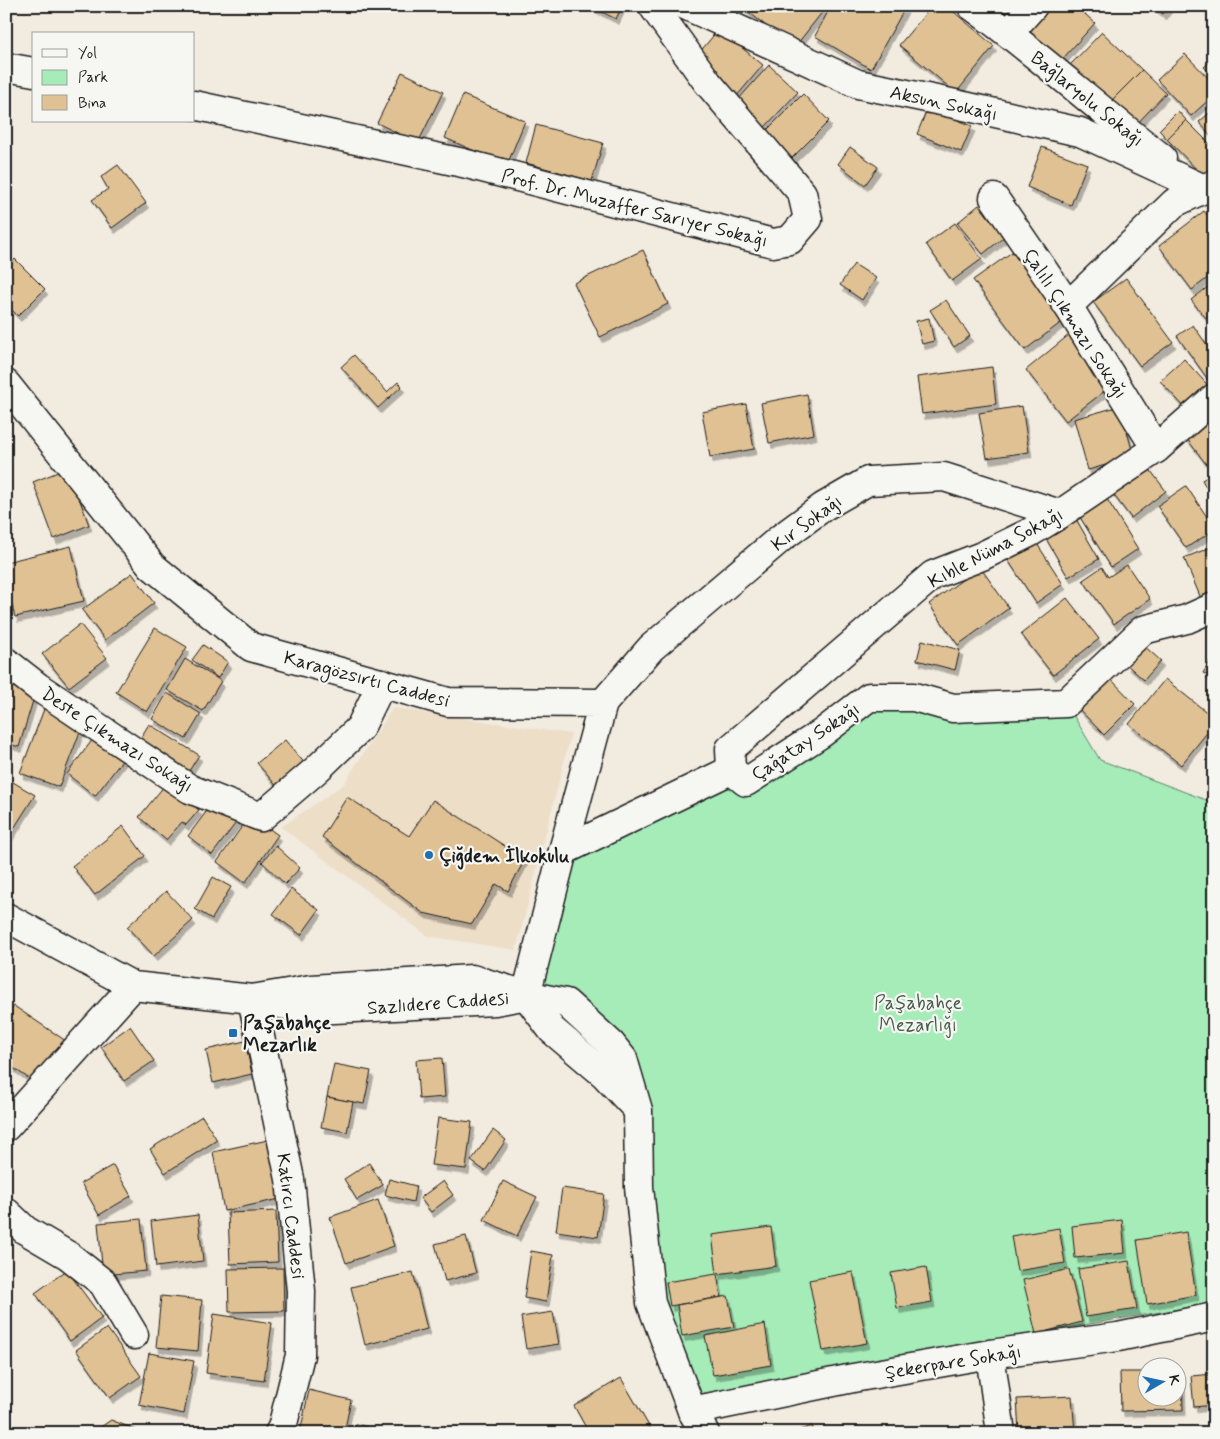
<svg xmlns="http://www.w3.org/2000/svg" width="1220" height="1439" font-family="Mynerve,sans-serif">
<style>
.built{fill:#eddec8}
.green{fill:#a5ecb9;stroke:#60846a}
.building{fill:#e0c193;stroke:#1c1c1c;filter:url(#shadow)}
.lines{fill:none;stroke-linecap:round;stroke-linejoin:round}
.minor-casing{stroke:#1c1c1c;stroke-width:31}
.tertiary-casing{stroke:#1c1c1c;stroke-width:31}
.minor{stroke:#f6f6f2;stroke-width:28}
.tertiary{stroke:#f6f6f2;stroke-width:28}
.poi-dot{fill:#1f6fb2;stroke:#f6f6f2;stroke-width:2}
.labels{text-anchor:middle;stroke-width:4.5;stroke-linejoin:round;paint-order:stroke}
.street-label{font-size:19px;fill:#1c1c1c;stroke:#f6f6f2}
.poi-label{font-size:19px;font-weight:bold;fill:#1c1c1c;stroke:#f6f6f2;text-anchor:start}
.park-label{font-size:19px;fill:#455a4b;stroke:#f6f6f2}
</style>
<defs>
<filter id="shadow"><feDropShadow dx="3" dy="5.5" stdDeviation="0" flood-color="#0004"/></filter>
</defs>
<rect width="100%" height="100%" fill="#f2ebdf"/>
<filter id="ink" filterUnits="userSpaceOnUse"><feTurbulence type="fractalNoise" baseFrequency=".02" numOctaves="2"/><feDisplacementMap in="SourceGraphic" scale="10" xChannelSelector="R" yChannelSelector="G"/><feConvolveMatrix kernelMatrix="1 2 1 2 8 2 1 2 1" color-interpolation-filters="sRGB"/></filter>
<g filter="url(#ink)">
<path class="built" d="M393,708L571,734L516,950L428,936L281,827L343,785Z"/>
<path class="green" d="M1066,703L1100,760L1214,803V1303L988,1341L692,1411L651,1303L623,1059L566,1003L526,995L563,851L870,709Z"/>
<g class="building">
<path d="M590,6H622L616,19Z"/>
<path d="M741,6H827L794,48Z"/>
<path d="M831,6H906L871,69L815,36Z"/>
<path d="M932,6H947L994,46L956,93L899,45Z"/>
<path d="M997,6H1024L1013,20Z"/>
<path d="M1040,6H1076L1095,23L1057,65L1019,29Z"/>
<path d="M1153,6H1170L1163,14Z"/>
<path d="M719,29L763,65L736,97L693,60Z"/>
<path d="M1102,32L1142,70L1107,105L1068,67Z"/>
<path d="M1185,54L1214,84V95L1191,116L1157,80Z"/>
<path d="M1214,58V77L1204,67Z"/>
<path d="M769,65L798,92L765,127L737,101Z"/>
<path d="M1142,70L1166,93L1132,129L1107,105Z"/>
<path d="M402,72L443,92L418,143L377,123Z"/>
<path d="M803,94L829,121L791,159L765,132Z"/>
<path d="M463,95L525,121L507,165L445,138Z"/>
<path d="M928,107L972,126L961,152L917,134Z"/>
<path d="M1214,109V139L1199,122Z"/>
<path d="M1178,111L1186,120L1167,139L1159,130Z"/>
<path d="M1186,120L1214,148V171L1206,179L1167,139Z"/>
<path d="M536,125L603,143L592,181L526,163Z"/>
<path d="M850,147L878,167L865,185L838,164Z"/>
<path d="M1042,147L1087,164L1071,205L1027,187Z"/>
<path d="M118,165L146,203L112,228L92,200L108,189L101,177Z"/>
<path d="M979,205L1004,237L983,254L957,223Z"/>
<path d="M1204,211L1214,223V282L1210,276L1192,290L1159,246Z"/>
<path d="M955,223L982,259L952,281L926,244Z"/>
<path d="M643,250L668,304L600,337L574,283Z"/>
<path d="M1012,252L1063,321L1025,350L973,280Z"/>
<path d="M15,259L45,289L18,316L6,304V268Z"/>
<path d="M854,264L876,278L862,300L840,285Z"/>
<path d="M1126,278L1173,342L1140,366L1093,302Z"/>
<path d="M1209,286L1214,292V311L1206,318L1191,300Z"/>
<path d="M946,300L970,336L954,347L930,310Z"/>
<path d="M929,318L934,341L922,344L916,321Z"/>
<path d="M1193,325L1214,355V388L1177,336Z"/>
<path d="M1070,334L1111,386L1066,421L1026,370Z"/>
<path d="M354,355L387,392L398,382L402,386L378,408L341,367Z"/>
<path d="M1184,359L1214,392L1191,414L1160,381Z"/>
<path d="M992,367L996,404L922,414L917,377Z"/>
<path d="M807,394L814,434L769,443L761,403Z"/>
<path d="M746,404L754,449L710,457L702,412Z"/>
<path d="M1022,406L1029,452L987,458L979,413Z"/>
<path d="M1120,406L1134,457L1088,470L1074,419Z"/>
<path d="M1214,412V459L1206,464L1184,435Z"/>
<path d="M1145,463L1166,491L1131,518L1110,490Z"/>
<path d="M68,468L89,525L54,539L33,482Z"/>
<path d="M1214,473V500L1202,480Z"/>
<path d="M1186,486L1214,527V530L1186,548L1157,506Z"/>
<path d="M1105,496L1138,549L1111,567L1078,514Z"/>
<path d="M1072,512L1099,559L1068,577L1041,530Z"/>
<path d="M1032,536L1063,584L1036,603L1004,554Z"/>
<path d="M71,546L84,601L15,617L6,581V562Z"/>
<path d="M1214,546V596L1202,601L1184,558Z"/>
<path d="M1127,565L1150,599L1114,624L1083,580L1102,567L1108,577Z"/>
<path d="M980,567L1009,608L958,645L929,604Z"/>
<path d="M132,573L154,603L105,640L82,610Z"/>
<path d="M1067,598L1099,639L1053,675L1021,634Z"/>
<path d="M80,624L107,658L69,687L42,654Z"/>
<path d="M155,628L187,647L147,712L116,692Z"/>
<path d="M922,640L960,650L955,670L917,660Z"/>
<path d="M203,645L228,662L218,678L192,660Z"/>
<path d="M1143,645L1161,661L1144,680L1126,664Z"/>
<path d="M1214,655V679L1203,673Z"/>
<path d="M185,659L221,681L203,711L167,690Z"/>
<path d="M1108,676L1135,704L1104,735L1076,706Z"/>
<path d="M1165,679L1214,718V724L1181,765L1129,724Z"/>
<path d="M6,685L35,694L19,747L6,743Z"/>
<path d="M167,693L201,714L186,739L152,719Z"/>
<path d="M44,709L83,724L59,787L20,773Z"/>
<path d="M149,724L199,755L184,779L135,747Z"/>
<path d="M96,735L125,757L95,796L67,774Z"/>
<path d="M285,740L307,766L279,789L257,763Z"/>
<path d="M6,778L35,795L6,841Z"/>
<path d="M169,780L197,803L194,806L199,810L186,825L182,822L166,840L139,817Z"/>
<path d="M347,797L409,836L433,800L525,859L508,891L496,884L472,924L423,913L322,837Z"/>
<path d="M201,807L238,820L212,855L188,836L206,812Z"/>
<path d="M250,815L278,835L245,883L217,862Z"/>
<path d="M123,826L145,856L95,895L72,866Z"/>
<path d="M276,846L300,868L285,884L262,862Z"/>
<path d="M213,877L231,887L212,919L195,909Z"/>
<path d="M291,889L319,910L301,935L273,914Z"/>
<path d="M166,891L193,920L154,956L127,927Z"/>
<path d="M14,1006L66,1041L37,1084L6,1063V1017Z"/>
<path d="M130,1026L154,1061L124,1081L101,1047Z"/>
<path d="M245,1041L252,1074L213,1083L206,1050Z"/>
<path d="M442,1058L445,1097L419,1099L416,1060Z"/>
<path d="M334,1064L371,1071L364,1104L327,1097Z"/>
<path d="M327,1097L353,1102L347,1132L321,1127Z"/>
<path d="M202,1116L217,1140L165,1173L150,1149Z"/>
<path d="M438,1118L472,1122L466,1169L431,1165Z"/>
<path d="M493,1130L506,1140L485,1171L471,1161Z"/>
<path d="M268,1140L280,1199L224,1211L213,1152Z"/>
<path d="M369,1163L383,1185L357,1200L344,1179Z"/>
<path d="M113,1165L131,1196L99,1215L81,1183Z"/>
<path d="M389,1179L416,1186L413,1202L385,1195Z"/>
<path d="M443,1181L453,1195L431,1212L420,1198Z"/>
<path d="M503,1181L537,1197L517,1236L484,1220Z"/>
<path d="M562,1188L604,1194L598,1237L556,1231Z"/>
<path d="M378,1200L394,1246L346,1263L330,1217Z"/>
<path d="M276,1211L278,1262L230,1264L228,1213Z"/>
<path d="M198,1215L203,1261L156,1267L151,1221Z"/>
<path d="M141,1219L146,1271L103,1275L98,1223Z"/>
<path d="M1122,1220L1125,1253L1075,1258L1072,1226Z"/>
<path d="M771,1227L776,1266L717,1274L712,1235Z"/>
<path d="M1059,1228L1065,1263L1017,1271L1011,1236Z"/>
<path d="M1186,1232L1196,1295L1147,1304L1137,1240Z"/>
<path d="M466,1236L476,1273L445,1281L435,1244Z"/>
<path d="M531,1251L553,1255L546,1302L524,1298Z"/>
<path d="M1129,1261L1137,1309L1086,1317L1078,1269Z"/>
<path d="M926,1267L932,1302L897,1308L891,1273Z"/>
<path d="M283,1268L284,1311L229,1312L228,1269Z"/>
<path d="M1069,1269L1082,1322L1036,1334L1023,1280Z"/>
<path d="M67,1270L102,1318L70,1341L35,1293Z"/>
<path d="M413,1272L427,1329L365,1345L351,1287Z"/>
<path d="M853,1272L867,1343L823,1351L809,1280Z"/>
<path d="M717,1274L721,1297L670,1306L666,1282Z"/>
<path d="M161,1296L202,1300L198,1351L156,1347Z"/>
<path d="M728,1296L734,1327L682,1336L677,1305Z"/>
<path d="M553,1312L559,1344L526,1349L521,1317Z"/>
<path d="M214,1314L272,1323L264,1381L206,1373Z"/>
<path d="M765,1324L771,1365L713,1375L705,1336Z"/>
<path d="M107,1328L141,1376L110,1398L76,1350Z"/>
<path d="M149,1353L194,1361L184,1414L139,1405Z"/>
<path d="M1178,1371H1182L1183,1410L1121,1411L1120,1372H1148V1396H1178Z"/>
<path d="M1214,1374V1405L1194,1407L1191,1376Z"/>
<path d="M621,1378L653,1433H589L574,1406Z"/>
<path d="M309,1390L351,1400L344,1433H300Z"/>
<path d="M1072,1396L1075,1433H1019L1017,1399Z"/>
<path d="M111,1420L144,1433H92Z"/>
<path d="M356,1424L379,1430L378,1433H354Z"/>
<path d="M812,1426L815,1433H790Z"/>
</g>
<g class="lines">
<defs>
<g id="minor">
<path d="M687,6L858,84L946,102L1080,132L1204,189"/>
<path d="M972,6C1038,54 1098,109 1162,158"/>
<path d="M1009,33L1033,6"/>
<path d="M6,67L34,72"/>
<path d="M194,105L463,163L773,243L790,240L808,219L802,193L708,83L653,6"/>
<path d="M994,198L1068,306L1156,449"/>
<path d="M1068,306L1174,203L1214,184"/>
<path d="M6,662L38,687L190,789L261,817L316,770L360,728L382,683"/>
<path d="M603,703L651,648L781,538L823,507L868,481L944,477L1060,514"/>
<path d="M731,770L730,749L933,575L982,556L1029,533L1060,514L1156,449L1214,398"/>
<path d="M563,851L731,770L746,782L822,733L869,697H914L953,708L1066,703L1143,630L1187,619L1214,607"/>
<path d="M6,917L133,986L252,999L314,1010L495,1001L517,997"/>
<path d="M526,995L552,1030L604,1074L635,1107"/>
<path d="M252,999L311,989L472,979L526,995L566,1003L611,1044L623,1059L638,1110L639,1187L651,1303L692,1411L705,1433"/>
<path d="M252,999L290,1179L301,1291L300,1355L282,1428L279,1433"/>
<path d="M6,1127L133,986"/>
<path d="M6,1212L25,1230L69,1256L103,1283L134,1335"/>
<path d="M990,1354L1001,1433"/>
<path d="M692,1411L853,1378L990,1354L1118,1337L1214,1317"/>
</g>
<path id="tertiary" d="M6,384L152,566L251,647L448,702L603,703L563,851L526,995"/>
</defs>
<use href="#minor" class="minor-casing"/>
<use href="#tertiary" class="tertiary-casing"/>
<use href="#minor" class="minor"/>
<use href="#tertiary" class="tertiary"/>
</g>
</g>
<g class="poi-dot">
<circle cx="429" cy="855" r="5"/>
<rect x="228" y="1028" width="10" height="10" rx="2.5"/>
</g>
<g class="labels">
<g class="street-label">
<text transform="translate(1088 98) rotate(39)" y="7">Bağlaryolu Sokağı</text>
<text transform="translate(944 102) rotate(12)" y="7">Aksun Sokağı</text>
<text transform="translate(635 207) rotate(14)" y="7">Prof. Dr. Muzaffer Sarıyer Sokağı</text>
<text transform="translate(1076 323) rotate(57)" y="7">Çalılı Çıkmazı Sokağı</text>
<text transform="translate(806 522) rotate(-36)" y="7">Kır Sokağı</text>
<text transform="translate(995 547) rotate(-28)" y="7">Kıble Nüma Sokağı</text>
<text transform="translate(367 678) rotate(15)" y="7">Karagözsırtı Caddesi</text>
<text transform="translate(118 739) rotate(33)" y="7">Deste Çıkmazı Sokağı</text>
<text transform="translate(805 741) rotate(-34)" y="7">Çağatay Sokağı</text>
<text transform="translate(438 1002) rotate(-4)" y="7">Sazlıdere Caddesi</text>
<text transform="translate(292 1216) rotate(83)" y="7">Katırcı Caddesi</text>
<text transform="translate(953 1361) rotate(-9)" y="7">Şekerpare Sokağı</text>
</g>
<g class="poi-label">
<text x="439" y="862">Çiğdem İlkokulu</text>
<text x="243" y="1029">Paşabahçe<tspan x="243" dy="22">Mezarlık</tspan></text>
</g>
<g class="park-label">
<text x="918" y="1009">Paşabahçe<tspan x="918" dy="22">Mezarlığı</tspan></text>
</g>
</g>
<rect width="1220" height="1439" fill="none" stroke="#f6f6f2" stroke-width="25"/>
<rect x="12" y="12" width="1195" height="1414" fill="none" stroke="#1c1c1c" stroke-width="2" filter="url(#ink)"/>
<rect x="32" y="32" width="162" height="90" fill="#f6f6f2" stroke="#9f9f9c"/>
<rect x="42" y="49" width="25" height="8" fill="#f6f6f2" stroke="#9f9f9c"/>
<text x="78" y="58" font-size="15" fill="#1c1c1c">Yol</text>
<rect x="42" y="70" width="25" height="15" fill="#a5ecb9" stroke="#9f9f9c"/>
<text x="78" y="82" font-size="15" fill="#1c1c1c">Park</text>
<rect x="42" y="95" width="25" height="15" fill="#e0c193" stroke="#9f9f9c"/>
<text x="78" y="108" font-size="15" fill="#1c1c1c">Bina</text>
<g transform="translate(1162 1382) rotate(81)"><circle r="24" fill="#f6f6f2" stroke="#9f9f9c"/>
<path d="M0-4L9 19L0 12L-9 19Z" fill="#1f6fb2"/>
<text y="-8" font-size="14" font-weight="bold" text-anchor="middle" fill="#1c1c1c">K</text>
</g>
</svg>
